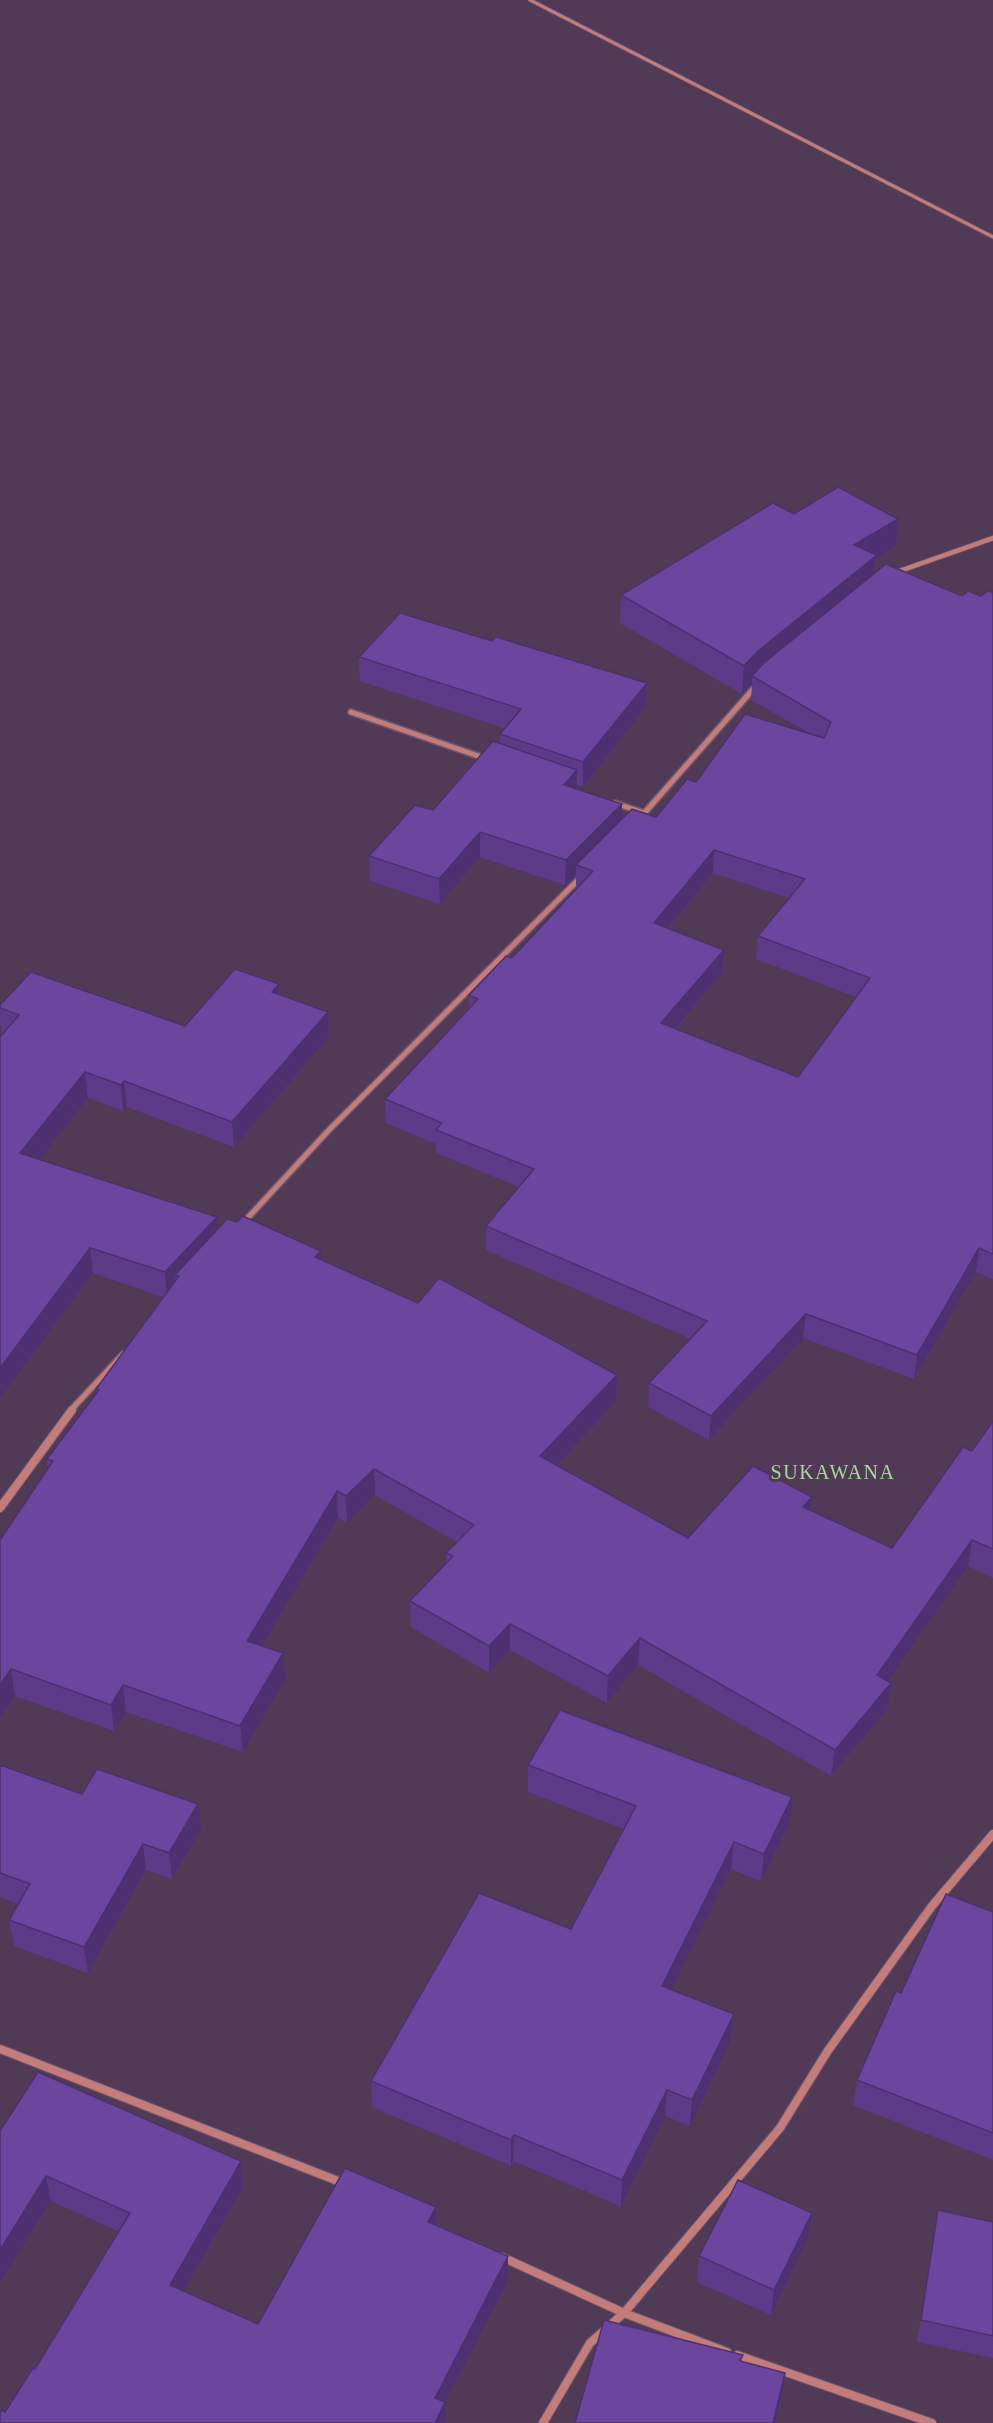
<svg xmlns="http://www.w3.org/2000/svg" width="993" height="2423" font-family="'Times New Roman',serif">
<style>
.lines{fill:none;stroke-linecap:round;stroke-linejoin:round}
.lane-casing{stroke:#6d5771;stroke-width:4.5}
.street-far2-casing{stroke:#6d5771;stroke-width:6}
.street-far1-casing{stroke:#6d5771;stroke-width:8}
.street-casing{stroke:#6d5771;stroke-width:10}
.lane{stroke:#c47c7a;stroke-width:3}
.street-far2{stroke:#c47c7a;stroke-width:4.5}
.street-far1{stroke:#c47c7a;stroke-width:5}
.street{stroke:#c47c7a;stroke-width:8}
.wall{fill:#5d3b89;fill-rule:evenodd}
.shaded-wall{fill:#4c306f}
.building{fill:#6c459f;stroke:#4c306f;stroke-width:1.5;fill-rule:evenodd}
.labels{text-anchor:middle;stroke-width:6;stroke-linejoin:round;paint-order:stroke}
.quarter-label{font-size:20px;letter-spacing:1.5px;fill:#a3d89a;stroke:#513a56}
</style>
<rect width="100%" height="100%" fill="#513a56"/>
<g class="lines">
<defs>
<path id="lane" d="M530,0L993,237"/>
<path id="street-far2" d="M894,573L993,538"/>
<g id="street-far1">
<path d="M351,712L487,759"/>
<path d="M615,803L644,813"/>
<path d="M640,818L756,686"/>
<path d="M243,1223L328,1131L580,878"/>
<path d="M70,1411L123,1354"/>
</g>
<g id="street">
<path d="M0,1508L72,1410"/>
<path d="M0,2049L343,2183"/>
<path d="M502,2257L624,2313L727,2352"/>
<path d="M737,2355L932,2423"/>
<path d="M543,2423L590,2343L624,2313L780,2128L827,2052L932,1906L993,1834"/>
</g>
</defs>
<use href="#lane" class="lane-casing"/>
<use href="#street-far2" class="street-far2-casing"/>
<use href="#street-far1" class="street-far1-casing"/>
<use href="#street" class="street-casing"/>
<use href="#lane" class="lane"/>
<use href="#street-far2" class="street-far2"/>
<use href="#street-far1" class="street-far1"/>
<use href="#street" class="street"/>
</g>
<g class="wall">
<path d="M794,514L898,519L896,546L876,558L875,572L962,596H981L993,592V1279L976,1272L914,1379L803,1338L709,1440L648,1407L649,1383L691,1339L486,1250V1226L519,1187L436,1153V1144L386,1123L385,1099L469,1008V995L512,958L576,889V875L565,885L480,857L440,904L370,881L369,856L433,810L500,743V734L504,728L360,681L359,657L492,641L647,683L646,707L583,787L576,785V789L622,804L621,820L656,817L696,782L811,734L751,700L752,684L742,694L620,623L621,595ZM713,873L789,898L758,936L756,959L856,997L798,1077L676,1029L722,973L724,950L668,929Z"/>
<path d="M279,984L280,994L328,1012L329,1037L234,1147L127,1107L123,1111L88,1098L39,1159L217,1217L218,1229L321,1251V1259L418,1303L617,1375L616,1402L557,1465L688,1538L812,1497L811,1511L892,1548L972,1451L993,1421V1578L968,1566L887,1681V1710L831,1776L638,1665L607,1703L510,1650L489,1673L411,1627L410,1601L446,1563V1553L457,1542L375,1495L347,1523L338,1518L262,1646L285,1680L243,1752L126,1712L114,1731L15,1696L0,1719V1540L48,1469L47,1459L97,1393L96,1389L163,1297L93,1273L0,1399L3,1033H2L0,1021V1005L185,1026Z"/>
<path d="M0,1765L82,1794L201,1830L172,1879L146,1870L88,1973L14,1946L9,1920L18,1904L0,1897Z"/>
<path d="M528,1765L789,1824L761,1881L731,1869L671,1989L734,2014L731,2040L690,2126L665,2116L621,2206L513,2161L511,2166L372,2107L371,2081L571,1929L624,1829L528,1792Z"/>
<path d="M993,1912V2160L853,2105L857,2080L901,1993Z"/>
<path d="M0,2131L241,2161L243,2187L184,2291L258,2324L436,2226L508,2256V2282L445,2402L5,2412L35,2369L118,2231L51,2201L0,2283Z"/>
<path d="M938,2210L993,2222V2358L917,2342Z"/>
<path d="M808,2239L771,2315L697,2282L699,2256Z"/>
</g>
<g class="shaded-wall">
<path d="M898,519L896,546L876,558L874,583L756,679L752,676V684L742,694L744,666L854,545Z"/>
<path d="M647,683L646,707L583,787V762Z"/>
<path d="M577,770L576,795L564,785Z"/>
<path d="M622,804L621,829L576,865V875L565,885L566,860Z"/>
<path d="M480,832V857L440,904L439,879Z"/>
<path d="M714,850L713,873L653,947L654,923Z"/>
<path d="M724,950L722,973L660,1047L661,1023Z"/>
<path d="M279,984L280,1010L272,992Z"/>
<path d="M328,1012L329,1037L234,1147L232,1122Z"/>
<path d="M85,1072L88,1098L24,1179L20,1153Z"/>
<path d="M124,1081L127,1107L123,1111L121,1085Z"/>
<path d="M217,1217L219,1242L175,1275L176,1288L167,1298L165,1272Z"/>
<path d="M90,1248L93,1273L0,1399V1368Z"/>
<path d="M979,1248L976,1272L914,1379L917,1355Z"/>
<path d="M321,1251L322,1278L315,1257Z"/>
<path d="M806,1314L803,1338L709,1440L711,1416Z"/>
<path d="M617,1375L616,1402L540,1483V1456Z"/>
<path d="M374,1469L375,1495L347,1523L346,1496Z"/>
<path d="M337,1491L338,1518L249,1668L247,1641Z"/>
<path d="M812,1497L809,1524L803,1507Z"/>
<path d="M972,1540L968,1566L873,1702L877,1675Z"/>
<path d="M510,1624V1650L489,1673V1646Z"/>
<path d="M640,1638L638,1665L607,1703L608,1676Z"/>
<path d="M283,1653L285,1680L243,1752L240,1726Z"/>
<path d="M11,1669L15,1696L0,1719V1685Z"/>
<path d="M891,1683L887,1710L831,1776L835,1750Z"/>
<path d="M123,1685L126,1712L114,1731L111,1705Z"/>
<path d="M792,1797L789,1824L761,1881L764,1854Z"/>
<path d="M198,1804L201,1830L172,1879L169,1853Z"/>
<path d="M734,1842L731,1869L660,2012L662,1986Z"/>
<path d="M143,1844L146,1870L88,1973L84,1947Z"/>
<path d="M734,2014L731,2040L690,2126L692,2100Z"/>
<path d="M667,2090L665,2116L621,2206L622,2180Z"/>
<path d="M514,2135L513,2161L511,2166V2140Z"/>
<path d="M241,2161L243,2187L173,2310L170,2285Z"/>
<path d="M46,2176L51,2201L0,2283V2250Z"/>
<path d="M436,2207V2233L428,2222Z"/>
<path d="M812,2213L808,2239L771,2315L774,2290Z"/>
<path d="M508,2256V2282L445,2402L446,2423H435V2398Z"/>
<path d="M785,2373L782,2395L775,2423H773Z"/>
</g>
<g class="building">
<path d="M838,487L898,519L854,545L877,555L758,651L744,666L621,595L773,503L794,514Z"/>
<path d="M886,564L962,596L968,591L981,596L988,591L993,592V1254L979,1248L917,1355L806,1314L711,1416L649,1383L707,1321L486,1226L534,1169L436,1130L442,1123L385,1099L478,999L469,995L506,956L512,958L593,871L576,865L632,809L656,817L687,779L696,782L745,714L824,738L831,722L752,676L764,663ZM714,850L805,879L758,936L870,978L798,1077L661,1023L724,950L654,923Z"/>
<path d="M400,613L492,641L496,637L647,683L583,762L500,734L521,709L359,657Z"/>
<path d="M493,741L577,770L564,785L622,804L566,860L480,832L439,879L369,856L415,805L433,810Z"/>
<path d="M235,969L279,984L272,992L328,1012L232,1122L124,1081L121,1085L85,1072L20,1153L217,1217L165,1272L90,1248L0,1368V1037L19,1015L0,1008V1005L31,972L185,1026Z"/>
<path d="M243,1216L321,1251L315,1257L418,1303L439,1278L617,1375L540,1456L688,1538L753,1466L812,1497L803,1507L892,1548L963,1447L972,1451L993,1421V1549L972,1540L877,1675L891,1683L835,1750L640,1638L608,1676L510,1624L489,1646L410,1601L453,1556L446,1553L474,1525L374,1469L346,1496L337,1491L247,1641L283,1653L240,1726L123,1685L111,1705L11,1669L0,1685V1540L53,1461L47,1459L99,1390L96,1389L179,1276L175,1275L227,1219L237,1222Z"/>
<path d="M560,1710L792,1797L764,1854L734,1842L662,1986L734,2014L692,2100L667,2090L622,2180L514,2135L511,2140L371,2081L479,1893L571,1929L636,1806L528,1765Z"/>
<path d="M0,1765L82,1794L97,1769L198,1804L169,1853L143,1844L84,1947L9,1920L30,1884L0,1873Z"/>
<path d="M946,1894L993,1912V2133L857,2080L896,1991L901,1993Z"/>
<path d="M38,2072L241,2161L170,2285L258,2324L345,2168L436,2207L428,2222L508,2256L435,2398L445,2402L435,2423H0V2410L5,2412L33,2368L35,2369L130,2213L46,2176L0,2250V2131Z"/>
<path d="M738,2180L812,2213L774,2290L699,2256Z"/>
<path d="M938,2210L993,2222V2336L921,2320Z"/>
<path d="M604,2320L743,2355L740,2361L785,2373L773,2423H575Z"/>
</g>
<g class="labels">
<g class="quarter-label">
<text x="833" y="1479">SUKAWANA</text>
</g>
</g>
</svg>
